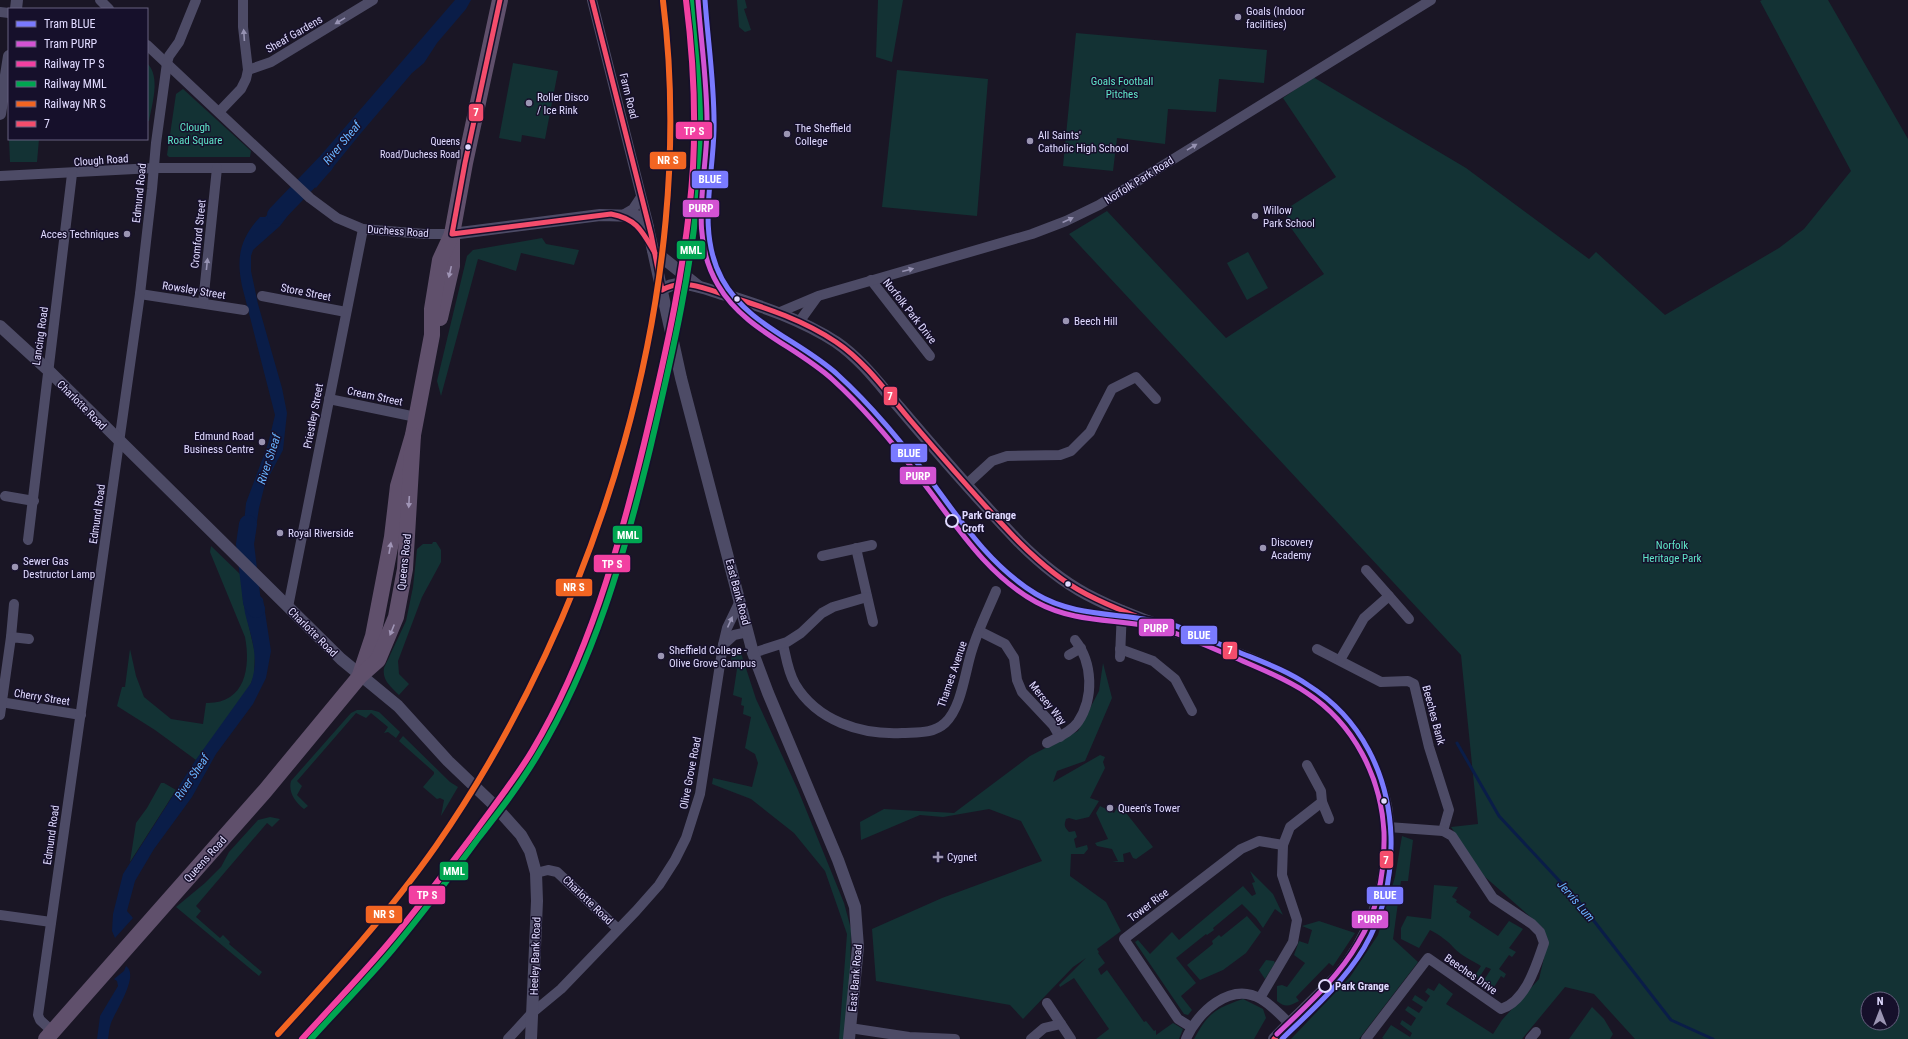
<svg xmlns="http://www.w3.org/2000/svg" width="1908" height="1039" font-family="'Roboto Condensed',sans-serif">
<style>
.green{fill:#133234;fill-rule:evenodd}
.water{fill:#0a1d48}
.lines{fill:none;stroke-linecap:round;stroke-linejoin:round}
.stream{stroke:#0a1d48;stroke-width:3}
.river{stroke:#0a1d48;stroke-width:18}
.minor{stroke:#4d4b66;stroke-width:10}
.tertiary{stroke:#4d4b66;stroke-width:12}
.trunk{stroke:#60506c;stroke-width:16}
.bus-1-casing{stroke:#16102b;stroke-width:8}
.bus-1{stroke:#f44d6c;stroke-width:5}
.rail-1-casing{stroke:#16102b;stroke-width:9}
.rail-2-casing{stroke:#16102b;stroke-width:9}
.rail-3-casing{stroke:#16102b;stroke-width:9}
.rail-1{stroke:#f240a1;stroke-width:6}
.rail-2{stroke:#00a651;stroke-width:6}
.rail-3{stroke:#f26522;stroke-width:6}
.tram-1-casing{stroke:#16102b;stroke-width:8}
.tram-2-casing{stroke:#16102b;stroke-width:8}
.tram-1{stroke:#7a7aff;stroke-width:5}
.tram-2{stroke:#d353d3;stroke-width:5}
.oneway{fill:#9692b2}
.oneway2{fill:#a095b6}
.poi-dot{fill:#9b95b3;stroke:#16102b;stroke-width:1.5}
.bus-dot{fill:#e0daff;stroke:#16102b;stroke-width:1.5}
.stop-dot{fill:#16102b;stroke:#e0daff;stroke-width:2}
.labels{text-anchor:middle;stroke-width:3;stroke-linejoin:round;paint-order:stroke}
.bus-label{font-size:10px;fill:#e0daff;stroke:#16102b;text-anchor:end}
.poi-label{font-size:11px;fill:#e0daff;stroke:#16102b;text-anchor:start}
.street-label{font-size:11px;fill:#e0daff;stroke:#16102b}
.park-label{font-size:11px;fill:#5fe6c9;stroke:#16102b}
.stop-label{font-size:11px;font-weight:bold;fill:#e0daff;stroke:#16102b;text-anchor:start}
.water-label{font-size:12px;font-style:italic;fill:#68b3ff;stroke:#16102b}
.line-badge{stroke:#16102b;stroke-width:1.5}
.badge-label{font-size:11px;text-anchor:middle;font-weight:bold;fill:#fff}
</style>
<rect width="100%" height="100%" fill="#1a1625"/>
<g class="green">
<path d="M737,0H745L747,8L744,9L751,30L745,32L739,27Z"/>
<path d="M878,0H903L892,62L876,57Z"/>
<path d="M1762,0H1828L1908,139V1039H1635L1594,994L1565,987L1522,1039H1384L1382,1038L1391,1025L1410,1037L1412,1033L1400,1024L1402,1020L1411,1026L1416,1018L1405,1010L1408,1006L1419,1013L1423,1007L1412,1000L1415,995L1426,1002L1430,996L1425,992L1428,988L1434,991L1439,983L1453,994L1446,1004L1493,1034L1502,1020L1539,979L1548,941L1543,928L1484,876L1451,827L1478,824L1461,655L1069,234L1107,211L1226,338L1324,274L1286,221L1291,206L1336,177L1283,98L1313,77L1466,168L1589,259L1596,252L1665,315L1779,248L1804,229L1851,171L1760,1ZM1868,999H1892V1023H1868Z"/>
<path d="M1076,33L1267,50L1264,83L1219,79L1216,112L1168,109L1165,144L1117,138L1113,171L1063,166Z"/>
<path d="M147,63C161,77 152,104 149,121H147Z"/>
<path d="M513,63L558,71L545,139L522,135L521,142L499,138Z"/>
<path d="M897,70L988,79L977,216L882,207Z"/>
<path d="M183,89L251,151L250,157H169L167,155L176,94Z"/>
<path d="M9,139H39L37,162H10Z"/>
<path d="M542,238L546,244L579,250L574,265L521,253L516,271L478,259L441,396L437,381L467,256L473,250Z"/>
<path d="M1248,252L1268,288L1247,300L1227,263Z"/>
<path d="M433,542H436L441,550V562L422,597L398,661L399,674L409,684L399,695C391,687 382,680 384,668L406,621L413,587L417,549L423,544H432Z"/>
<path d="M211,546L242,576L243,601L255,653L254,676L248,690L196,760L155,730L117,706L122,687H125L130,649L136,676L144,697L171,719L203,724L206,703C245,704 251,668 245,637L210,552Z"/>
<path d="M733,647L740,650L756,699L798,790L844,903L851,929L850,973L844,1039H839L847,934L825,871L794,833L751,799L712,784L713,778L752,787L758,763L755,754L745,748L751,717L743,714L744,706L741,705L742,698L733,695L737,669L731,660Z"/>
<path d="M1103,663L1112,698L1085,761L1057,771L1053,782L1100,755L1105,757L1103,762L1105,768L1090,798L1099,801L1089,817L1076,820L1069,818L1066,819C1064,825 1064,827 1069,832L1075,831L1077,837L1074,839L1076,848L1087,845L1088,849L1084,854H1071L1070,876L1106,902L1121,931L1097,949L1099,952L1098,953L1105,963L1098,969L1101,975L1107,970L1144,1022L1146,1021L1154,1031L1156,1030V1035L1173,1023L1183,1029L1179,1039H1096L1109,1029L1074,978L1060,987L1059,985L1086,958L1073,967L1023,1019L1010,1005L876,981L872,929L942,898L1042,861L1021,821L989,809L943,817L920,815L861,840L860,822L884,809L954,813L1030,756L1078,731L1099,691Z"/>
<path d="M372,710L379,712L400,732L396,738L388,732L384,733L388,727L371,713L366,718L356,713L297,781L302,786L297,795L308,806L304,809C295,802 288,792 291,781L351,713L357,710Z"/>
<path d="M403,736L450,782L458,787L441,816L444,800L440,798L437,799L423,787L434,774V772L399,741Z"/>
<path d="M161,783H164L176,790L130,862L136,823L147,808Z"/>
<path d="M1119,804L1153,847L1136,859L1133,858L1130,852L1123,854L1124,862H1112L1118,861L1112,849L1097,846L1095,843L1108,839L1096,813L1100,806L1114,813Z"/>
<path d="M270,817L280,819L272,827L267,823L196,906L201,911L196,917L220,938L223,935L230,942L229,944L262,972L259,976L176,907L205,883L221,867L229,852L258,820Z"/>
<path d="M1402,836L1413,840L1408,881H1401L1393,939L1418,962L1359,1039H1291L1350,977L1378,935L1395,877Z"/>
<path d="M1250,871L1273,894L1283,915L1275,909L1263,928L1256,918L1242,904L1213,928L1214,930L1207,935L1206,934L1176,958L1196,983L1181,996L1192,1010L1188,1015L1184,1014L1135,942L1138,940L1150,954L1172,932L1179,940L1243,886L1252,896L1256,894L1252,883L1255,882Z"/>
<path d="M1434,885L1458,887L1452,897L1457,900L1456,902L1471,912L1469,917L1498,936L1509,921L1523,929L1509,948L1516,952L1512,957L1509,955L1499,969L1506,974L1504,978L1501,976L1491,992L1481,985L1491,969L1486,967L1478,979L1474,977L1481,966C1473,961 1460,955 1454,948C1449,942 1440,935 1430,930L1419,948L1401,939V928L1407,916L1431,919Z"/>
<path d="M1247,916L1261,932L1246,953L1223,970L1200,980L1187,965L1213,944L1212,941L1219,935L1221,937Z"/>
<path d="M1319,921L1355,933L1333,966L1329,963L1296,997L1299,1001C1290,1006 1285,1008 1277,1001V986L1282,985L1287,987L1305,963L1294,955L1299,941L1308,944L1312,930L1302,926Z"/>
<path d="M1266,960L1274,961L1275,963L1265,979L1259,970Z"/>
<path d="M1243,999L1263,1009L1266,1018L1254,1039H1194C1208,1013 1216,1008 1243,999Z"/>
<path d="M1592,1007L1604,1019L1613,1034L1610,1039H1569Z"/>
</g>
<g class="water">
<path d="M455,0H471L466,9L437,43L424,63L412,73L361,133L316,188L302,177Z"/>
<path d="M289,194L298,202L280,226L253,250L251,256V271L258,304L282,388L287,413L283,450L265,484L259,508L252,555L242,544L246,503L268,444L275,415L242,286C236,257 240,239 260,217H265Z"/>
<path d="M242,576L263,599L271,651L266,678L253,704L216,754L192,797L154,849L135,881L127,911L133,918L115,938L112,931L113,914L123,874L195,761L251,683C260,658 251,637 245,613C243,601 242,589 242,576Z"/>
<path d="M126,966C140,975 115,1012 111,1023C109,1028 109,1034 108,1039H97L100,1016L118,986L117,981L114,979L124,971Z"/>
</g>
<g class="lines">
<path class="stream" d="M1457,743L1499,816L1580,903L1671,1020L1713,1039"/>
<g class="river">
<path d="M276,215L325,164"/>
<path d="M248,524L245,544L252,602L256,609"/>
</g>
<g class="minor">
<path d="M100,0L109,9"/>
<path d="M592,0L649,227"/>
<path d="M0,12L9,13"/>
<path d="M147,45L310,198L337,218L363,229L425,234H452"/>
<path d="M248,70L271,62L373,0"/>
<path d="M219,112L241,89L246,79L248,70L243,27V0"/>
<path d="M0,176L154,168H251"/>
<path d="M621,216L633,209L641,197"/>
<path d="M871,280L930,356"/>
<path d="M140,294L244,310"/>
<path d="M262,296L346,312"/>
<path d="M203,303L217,168"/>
<path d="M780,312L818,296L1032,234L1066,221L1099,205L1431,0"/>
<path d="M799,322L817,297"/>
<path d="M329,399L416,417"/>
<path d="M967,484L992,461L1007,456L1060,455L1071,451L1090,432L1112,389L1136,377L1156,399"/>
<path d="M5,496L34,501"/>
<path d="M28,540L72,174"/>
<path d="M856,548L873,622"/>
<path d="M822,556L872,545"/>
<path d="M1389,596L1409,619"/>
<path d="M288,607L363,229"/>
<path d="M979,631L1005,644L1014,658L1017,680L1022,692L1053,725L1060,737"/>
<path d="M11,637L14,604"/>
<path d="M783,644C786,657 788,672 795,684C817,721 861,735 902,733C917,732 933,734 945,723C962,707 965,671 972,650C978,630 988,610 996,591"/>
<path d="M723,645L734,635L748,632"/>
<path d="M1120,649L1153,661L1175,679L1192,711"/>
<path d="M1317,649L1381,682L1408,681L1414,684L1429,747L1449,810L1443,831"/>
<path d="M753,653L787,642L801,633L822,613L833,607L867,597"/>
<path d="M1069,655L1081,648"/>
<path d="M1120,657L1122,610"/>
<path d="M1340,660L1364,618L1389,596L1366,570"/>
<path d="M0,702L81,715"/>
<path d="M0,715L11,637L29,639"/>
<path d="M1047,743C1058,737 1071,732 1078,722C1094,698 1093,663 1075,640"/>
<path d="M1322,802L1329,819"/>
<path d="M536,873L548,870L557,872L618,929"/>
<path d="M0,915L51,922"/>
<path d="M1260,998L1293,942L1297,920L1282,875L1283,845L1290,827L1322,802L1321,791L1307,765"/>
<path d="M1047,1003L1071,1039"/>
<path d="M532,1013L561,989L636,911L659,885L675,860L686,838L700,794L723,645L727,628L740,601"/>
<path d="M1191,1027L1178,1019L1124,939L1241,849L1259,841L1283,845"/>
<path d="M850,1028L909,1037L955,1039"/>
<path d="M52,1031L40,1020L38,1015L140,294L152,189L156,143L167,63L169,56L179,42L196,0"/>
<path d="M508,1039L532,1013"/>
<path d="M1031,1039L1044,1028L1061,1024"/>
<path d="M1186,1039C1197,1013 1230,981 1261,999C1272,1005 1280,1015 1289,1023"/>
<path d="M1366,1039L1428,958L1501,1009C1526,1001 1536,966 1544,943L1540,932L1532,924L1493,898L1452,836L1443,831L1388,827"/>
<path d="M1530,1039L1536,1032"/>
</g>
<g class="tertiary">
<path d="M16,9L17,0"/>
<path d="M0,114L9,56"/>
<path d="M452,234L600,215L637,216L645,222L648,228L681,378L753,653L768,693L838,860L855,907L858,947L849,1039"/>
<path d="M653,250L698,286"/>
<path d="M662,290C679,276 707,290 726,295C764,307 802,320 836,342C861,359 880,385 899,407C938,453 978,499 1019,542C1039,562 1062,581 1086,594C1198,654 1354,655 1386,806C1389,820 1387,834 1387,848C1385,894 1368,939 1338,975C1318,997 1295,1017 1274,1039"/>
<path d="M0,326L48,370L341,659L398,706L448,761L494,805L521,835L530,851L536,873L537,901L531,1039"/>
</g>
<g class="trunk">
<path d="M440,318L452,266V234L465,163L500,0"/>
<path d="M360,675L373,636L392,537L398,486L413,435L432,335V309L440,260L452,234"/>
<path d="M46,1039L265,791L360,676L378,660L396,617L405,569L413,435"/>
</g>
<defs>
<g id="bus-1">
<path d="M500,0L465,163L452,234L611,214C637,219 642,231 655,253"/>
<path d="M592,0L651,234L662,290C684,277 709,290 731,297C767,308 805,321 836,342C866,362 888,394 911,421C946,462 981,503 1019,542C1039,562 1061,581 1086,594C1180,643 1311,653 1368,755C1374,766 1377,782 1382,794C1389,814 1388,833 1387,854C1383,898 1367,941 1338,975C1319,998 1295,1018 1274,1039"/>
</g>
</defs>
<use href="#bus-1" class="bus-1-casing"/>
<use href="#bus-1" class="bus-1"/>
<defs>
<path id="rail-1" d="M302,1039C330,1008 360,977 387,945C417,910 444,873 472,836C492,808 514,781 532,751C588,657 618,551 644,444C666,353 687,261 693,167C696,111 693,55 686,0"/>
<path id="rail-2" d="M311,1039C338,1009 367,980 393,949C422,914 450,877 477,840C498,813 519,786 537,756C594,662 624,556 650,449C672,356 694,262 700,167C703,111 700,55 693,0"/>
<path id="rail-3" d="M278,1034C333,974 389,913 436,846C599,611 699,287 663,1"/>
</defs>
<use href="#rail-1" class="rail-1-casing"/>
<use href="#rail-2" class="rail-2-casing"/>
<use href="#rail-3" class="rail-3-casing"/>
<use href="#rail-1" class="rail-1"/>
<use href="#rail-2" class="rail-2"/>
<use href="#rail-3" class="rail-3"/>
<defs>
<path id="tram-1" d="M705,0C708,43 715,87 714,130C713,179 697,233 722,279C747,325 801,341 838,375C872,406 901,442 929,478C960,520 990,566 1036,594C1079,620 1130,611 1176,626C1196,633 1216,643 1236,651C1260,661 1286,670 1308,685C1361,718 1389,775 1391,837C1392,876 1384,914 1364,948C1343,983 1311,1011 1282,1039"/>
<path id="tram-2" d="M698,0C701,43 708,87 707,130C706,181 689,237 718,285C744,330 796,346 833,380C865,409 893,443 919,477C954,522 985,574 1036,602C1080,626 1125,617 1169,631C1192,639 1214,649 1236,658C1260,669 1285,678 1307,693C1354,724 1381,777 1384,832C1385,872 1379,909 1358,943C1338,978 1306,1006 1277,1034"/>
</defs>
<use href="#tram-1" class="tram-1-casing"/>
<use href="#tram-2" class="tram-2-casing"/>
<use href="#tram-1" class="tram-1"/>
<use href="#tram-2" class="tram-2"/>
</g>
<defs><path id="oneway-solid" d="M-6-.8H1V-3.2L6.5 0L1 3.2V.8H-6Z"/></defs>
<g class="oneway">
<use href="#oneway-solid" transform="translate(340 21) rotate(149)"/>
<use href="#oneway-solid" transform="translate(244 35) rotate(-94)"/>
<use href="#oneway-solid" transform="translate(1192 147) rotate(-31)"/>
<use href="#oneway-solid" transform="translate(1068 220) rotate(-25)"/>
<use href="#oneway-solid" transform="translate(207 264) rotate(-84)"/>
<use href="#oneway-solid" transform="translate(908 270) rotate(-15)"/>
<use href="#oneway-solid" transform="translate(730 622) rotate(-66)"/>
</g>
<g class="oneway2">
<use href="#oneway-solid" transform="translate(450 272) rotate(103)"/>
<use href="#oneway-solid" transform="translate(409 502) rotate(93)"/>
<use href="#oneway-solid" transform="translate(390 548) rotate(-80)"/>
<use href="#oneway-solid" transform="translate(392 630) rotate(112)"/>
</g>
<g class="poi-dot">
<circle cx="1238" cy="17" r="4"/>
<circle cx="529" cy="103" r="4"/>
<circle cx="787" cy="134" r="4"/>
<circle cx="1030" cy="141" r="4"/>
<circle cx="1255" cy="216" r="4"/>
<circle cx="127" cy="234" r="4"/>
<circle cx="1066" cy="321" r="4"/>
<circle cx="262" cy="442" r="4"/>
<circle cx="280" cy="533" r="4"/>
<circle cx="1263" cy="548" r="4"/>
<circle cx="15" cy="567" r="4"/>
<circle cx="661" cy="656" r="4"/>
<circle cx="1110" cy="808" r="4"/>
<path d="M936 851h4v4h4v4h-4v4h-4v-4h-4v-4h4z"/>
</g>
<g class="bus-dot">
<circle cx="468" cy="147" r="3.5"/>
<circle cx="737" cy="299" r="3.5"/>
<circle cx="1068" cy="584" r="3.5"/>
<circle cx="1384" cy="801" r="3.5"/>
</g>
<g class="stop-dot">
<circle cx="952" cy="521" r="6"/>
<circle cx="1325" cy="986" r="6"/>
</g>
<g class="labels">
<g class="bus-label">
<text x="460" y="145">Queens<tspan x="460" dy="13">Road/Duchess Road</tspan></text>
</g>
<g class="poi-label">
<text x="1246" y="15">Goals (Indoor<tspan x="1246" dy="13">facilities)</tspan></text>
<text x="537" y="101">Roller Disco<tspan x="537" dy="13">/ Ice Rink</tspan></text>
<text x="795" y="132">The Sheffield<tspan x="795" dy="13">College</tspan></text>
<text x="1038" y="139">All Saints'<tspan x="1038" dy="13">Catholic High School</tspan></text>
<text x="1263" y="214">Willow<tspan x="1263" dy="13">Park School</tspan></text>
<text x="119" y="238" text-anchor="end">Acces Techniques</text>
<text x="1074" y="325">Beech Hill</text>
<text x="254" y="440" text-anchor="end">Edmund Road<tspan x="254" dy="13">Business Centre</tspan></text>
<text x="288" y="537">Royal Riverside</text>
<text x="1271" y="546">Discovery<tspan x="1271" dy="13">Academy</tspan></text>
<text x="23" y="565">Sewer Gas<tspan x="23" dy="13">Destructor Lamp</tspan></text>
<text x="669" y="654">Sheffield College -<tspan x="669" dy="13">Olive Grove Campus</tspan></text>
<text x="1118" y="812">Queen's Tower</text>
<text x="947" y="861">Cygnet</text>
</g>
<g class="street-label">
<text transform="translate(294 34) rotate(-30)" y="4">Sheaf Gardens</text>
<text transform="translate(629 96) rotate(76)" y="4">Farm Road</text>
<text transform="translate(101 160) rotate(-4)" y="4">Clough Road</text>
<text transform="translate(1139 180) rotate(-32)" y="4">Norfolk Park Road</text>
<text transform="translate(139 193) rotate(-84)" y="4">Edmund Road</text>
<text transform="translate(398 231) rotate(4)" y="4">Duchess Road</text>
<text transform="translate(198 234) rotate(-84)" y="4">Cromford Street</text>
<text transform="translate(194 290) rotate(9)" y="4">Rowsley Street</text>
<text transform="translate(306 292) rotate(11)" y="4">Store Street</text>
<text transform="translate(910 311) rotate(52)" y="4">Norfolk Park Drive</text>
<text transform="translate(40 336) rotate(-82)" y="4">Lancing Road</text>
<text transform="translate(375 396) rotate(12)" y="4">Cream Street</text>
<text transform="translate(82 405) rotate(45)" y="4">Charlotte Road</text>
<text transform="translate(313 416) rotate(-79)" y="4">Priestley Street</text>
<text transform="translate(97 514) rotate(-82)" y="4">Edmund Road</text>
<text transform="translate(404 562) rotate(-84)" y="4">Queens Road</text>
<text transform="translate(738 592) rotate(75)" y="4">East Bank Road</text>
<text transform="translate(313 632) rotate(45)" y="4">Charlotte Road</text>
<text transform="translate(952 674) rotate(-71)" y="4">Thames Avenue</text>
<text transform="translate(42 697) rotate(9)" y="4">Cherry Street</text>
<text transform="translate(1048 703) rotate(51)" y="4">Mersey Way</text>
<text transform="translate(1434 715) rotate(75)" y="4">Beeches Bank</text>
<text transform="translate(690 773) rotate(-79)" y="4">Olive Grove Road</text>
<text transform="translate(51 835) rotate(-82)" y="4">Edmund Road</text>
<text transform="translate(205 859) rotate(-48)" y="4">Queens Road</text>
<text transform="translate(588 900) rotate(44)" y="4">Charlotte Road</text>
<text transform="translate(1148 905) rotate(-37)" y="4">Tower Rise</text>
<text transform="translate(535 956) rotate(-88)" y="4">Heeley Bank Road</text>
<text transform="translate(1471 974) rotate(35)" y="4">Beeches Drive</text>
<text transform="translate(855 978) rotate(-85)" y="4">East Bank Road</text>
</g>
<g class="park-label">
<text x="1122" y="85">Goals Football<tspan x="1122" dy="13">Pitches</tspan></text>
<text x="195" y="131">Clough<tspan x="195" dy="13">Road Square</tspan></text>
<text x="1672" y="549">Norfolk<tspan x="1672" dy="13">Heritage Park</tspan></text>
</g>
<g class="stop-label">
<text x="962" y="519">Park Grange<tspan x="962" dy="13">Croft</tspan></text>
<text x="1335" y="990">Park Grange</text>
</g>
<g class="water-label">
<text transform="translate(342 143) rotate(-50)" y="4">River Sheaf</text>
<text transform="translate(269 459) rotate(-72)" y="4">River Sheaf</text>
<text transform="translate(192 777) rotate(-56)" y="4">River Sheaf</text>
<text transform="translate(1576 901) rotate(49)" y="4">Jervis Lum</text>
</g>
</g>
<g class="line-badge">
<rect x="468" y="103" width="16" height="19" rx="4" fill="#f44d6c"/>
<rect x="675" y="121" width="38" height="19" rx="4" fill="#f240a1"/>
<rect x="649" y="151" width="38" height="19" rx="4" fill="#f26522"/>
<rect x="691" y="170" width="38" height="19" rx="4" fill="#7a7aff"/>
<rect x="682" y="199" width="38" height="19" rx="4" fill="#d353d3"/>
<rect x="676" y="240" width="30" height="20" rx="4" fill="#00a651"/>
<rect x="883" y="386" width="15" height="20" rx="4" fill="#f44d6c"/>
<rect x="890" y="443" width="38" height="20" rx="4" fill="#7a7aff"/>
<rect x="899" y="466" width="38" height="19" rx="4" fill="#d353d3"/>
<rect x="612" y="525" width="31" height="19" rx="4" fill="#00a651"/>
<rect x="593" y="554" width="38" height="19" rx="4" fill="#f240a1"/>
<rect x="555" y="578" width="38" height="19" rx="4" fill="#f26522"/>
<rect x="1138" y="618" width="37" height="19" rx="4" fill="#d353d3"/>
<rect x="1180" y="625" width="38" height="20" rx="4" fill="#7a7aff"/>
<rect x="1222" y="641" width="16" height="19" rx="4" fill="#f44d6c"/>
<rect x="1379" y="850" width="15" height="19" rx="4" fill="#f44d6c"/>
<rect x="439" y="861" width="30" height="20" rx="4" fill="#00a651"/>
<rect x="408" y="885" width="38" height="20" rx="4" fill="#f240a1"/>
<rect x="1366" y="886" width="38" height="19" rx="4" fill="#7a7aff"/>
<rect x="365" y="905" width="38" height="19" rx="4" fill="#f26522"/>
<rect x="1351" y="910" width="38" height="19" rx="4" fill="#d353d3"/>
</g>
<g class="badge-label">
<text x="476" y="116">7</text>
<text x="694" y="135">TP S</text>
<text x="668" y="164">NR S</text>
<text x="710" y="183">BLUE</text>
<text x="701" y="212">PURP</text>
<text x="691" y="254">MML</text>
<text x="890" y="400">7</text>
<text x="909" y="457">BLUE</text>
<text x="918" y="480">PURP</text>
<text x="628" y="539">MML</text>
<text x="612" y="568">TP S</text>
<text x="574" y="591">NR S</text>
<text x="1156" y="632">PURP</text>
<text x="1199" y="639">BLUE</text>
<text x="1230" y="654">7</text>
<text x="1386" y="864">7</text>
<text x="454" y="875">MML</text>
<text x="427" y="899">TP S</text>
<text x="1385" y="899">BLUE</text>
<text x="384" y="918">NR S</text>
<text x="1370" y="923">PURP</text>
</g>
<rect x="8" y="8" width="140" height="132" fill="#16102b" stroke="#676180"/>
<rect x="16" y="21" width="20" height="6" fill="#7a7aff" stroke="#676180"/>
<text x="44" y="28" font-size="12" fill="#e0daff">Tram BLUE</text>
<rect x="16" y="41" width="20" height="6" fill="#d353d3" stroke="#676180"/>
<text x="44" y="48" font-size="12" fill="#e0daff">Tram PURP</text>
<rect x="16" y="61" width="20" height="6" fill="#f240a1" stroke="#676180"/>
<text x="44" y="68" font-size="12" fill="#e0daff">Railway TP S</text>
<rect x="16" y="81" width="20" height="6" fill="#00a651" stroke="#676180"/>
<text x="44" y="88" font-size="12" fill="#e0daff">Railway MML</text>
<rect x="16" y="101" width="20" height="6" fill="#f26522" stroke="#676180"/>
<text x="44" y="108" font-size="12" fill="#e0daff">Railway NR S</text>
<rect x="16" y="121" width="20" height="6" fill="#f44d6c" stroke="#676180"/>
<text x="44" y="128" font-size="12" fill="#e0daff">7</text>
<g transform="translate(1880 1011)"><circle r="19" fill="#16102b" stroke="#676180"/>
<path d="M0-3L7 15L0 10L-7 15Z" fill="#9b95b3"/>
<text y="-6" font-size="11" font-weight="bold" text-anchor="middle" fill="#e0daff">N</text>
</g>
</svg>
